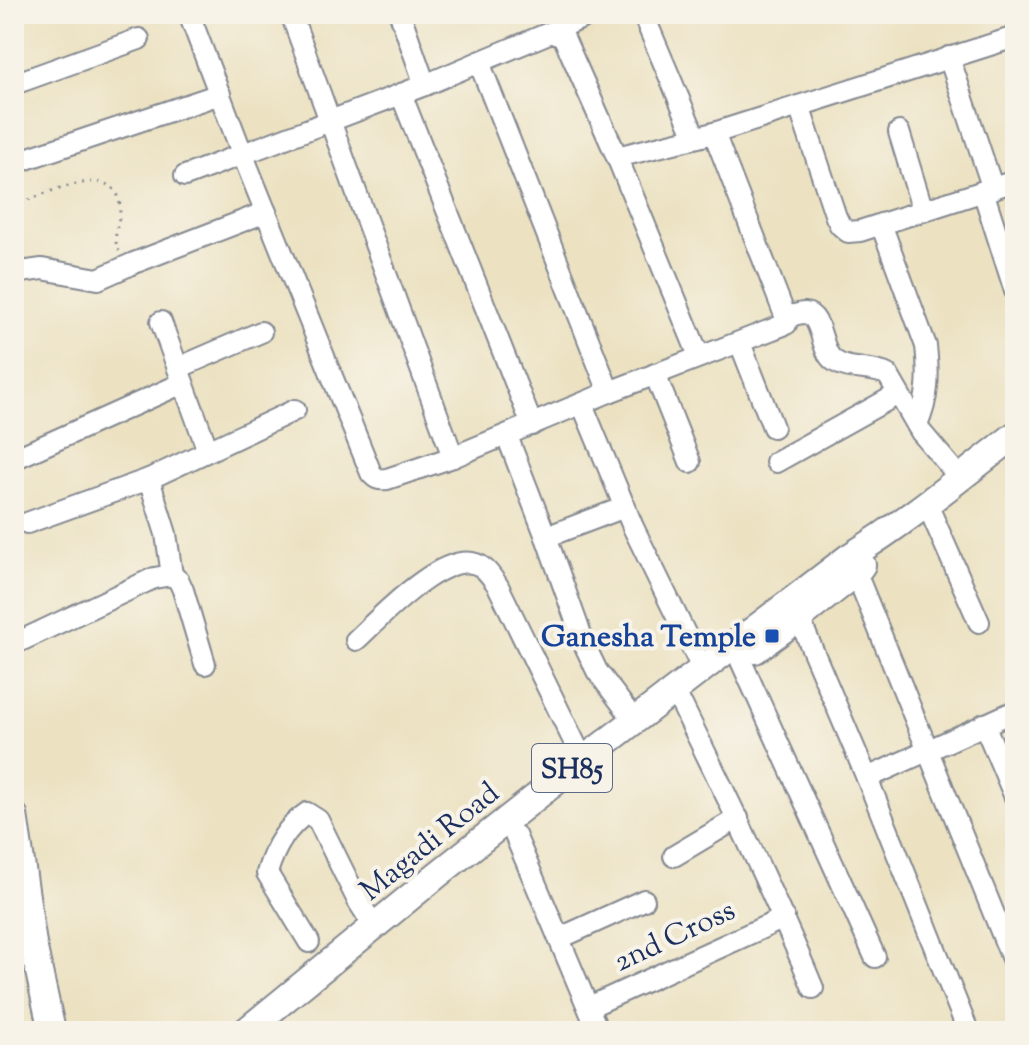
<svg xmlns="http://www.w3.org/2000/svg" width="1029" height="1045" font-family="'Sorts Mill Goudy',serif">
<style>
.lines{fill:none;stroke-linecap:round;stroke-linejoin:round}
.minor-casing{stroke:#848890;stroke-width:24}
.major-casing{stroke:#848890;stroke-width:30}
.path{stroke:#848890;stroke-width:3;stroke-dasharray:2 6;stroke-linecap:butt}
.minor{stroke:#fff;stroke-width:20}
.major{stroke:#fff;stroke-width:26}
.transit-dot{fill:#1a4fb4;stroke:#f7f3e8;stroke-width:3}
.labels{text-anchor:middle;stroke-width:8;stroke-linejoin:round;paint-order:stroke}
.shield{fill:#f7f3e8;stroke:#5d6a87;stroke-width:2}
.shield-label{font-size:28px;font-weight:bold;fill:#1b2f5e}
.transit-label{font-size:30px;font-weight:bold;fill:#164399;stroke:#f7f3e8;text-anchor:end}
.street-label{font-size:30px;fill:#1b2f5e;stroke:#f7f3e8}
</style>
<rect width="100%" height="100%" fill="#f7f3e8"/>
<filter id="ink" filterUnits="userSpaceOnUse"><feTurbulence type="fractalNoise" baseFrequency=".0125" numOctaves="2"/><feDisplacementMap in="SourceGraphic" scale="16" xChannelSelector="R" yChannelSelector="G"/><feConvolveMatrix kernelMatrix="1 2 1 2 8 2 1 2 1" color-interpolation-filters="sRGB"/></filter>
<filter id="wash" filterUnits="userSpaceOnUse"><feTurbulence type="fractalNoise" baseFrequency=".006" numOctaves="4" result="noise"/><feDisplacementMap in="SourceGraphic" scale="32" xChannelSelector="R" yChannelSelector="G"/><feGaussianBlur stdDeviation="1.8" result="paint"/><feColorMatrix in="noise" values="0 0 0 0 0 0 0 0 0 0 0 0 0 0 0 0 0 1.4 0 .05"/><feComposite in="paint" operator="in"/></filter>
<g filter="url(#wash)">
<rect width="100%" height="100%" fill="#ece2c2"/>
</g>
<g filter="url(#ink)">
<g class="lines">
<defs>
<g id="minor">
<path d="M189,14L242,153L371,473C376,479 379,480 387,479L453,457L609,392L786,324V318L714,133"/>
<path d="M291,14L453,457"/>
<path d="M400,14L425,85"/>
<path d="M643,14L695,137"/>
<path d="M549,33L591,14"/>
<path d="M949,57L993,189"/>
<path d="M479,62L549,33H558L564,38L617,157L699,356"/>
<path d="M14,84L139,39"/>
<path d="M401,94L532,425"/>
<path d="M799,106L836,217L840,225L848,232L860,231L1015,181"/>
<path d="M899,132L923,211"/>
<path d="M617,157L714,133L1015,37"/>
<path d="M14,163L220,94"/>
<path d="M185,176L425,85L479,62L609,392"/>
<path d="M983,191L1015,291"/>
<path d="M881,224L926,346C929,374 929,399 917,425"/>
<path d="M14,273L42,269L98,279L134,263L266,212"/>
<path d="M786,318C791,316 799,313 805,313C823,315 820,350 833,360C849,372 871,366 888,375L921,432L960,478"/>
<path d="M161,322L208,451"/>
<path d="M740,343L773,427"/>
<path d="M178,368L261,332"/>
<path d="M655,374L690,462"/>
<path d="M582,404L633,527L702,668"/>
<path d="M507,436L546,537L585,646L597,671L634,720"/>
<path d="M14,459L183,383"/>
<path d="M776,462L898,394"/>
<path d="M149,479L166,534L172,575"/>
<path d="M927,504L979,622"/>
<path d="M27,523L149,479L295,410"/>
<path d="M546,537L625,507"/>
<path d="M856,573L1015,966"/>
<path d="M799,618L867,778L968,1031"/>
<path d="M356,640C380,618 441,552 476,564C486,567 492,578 498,586L583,760"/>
<path d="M14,644L154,578L172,575L179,581L183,590L205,664"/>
<path d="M741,661L875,957"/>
<path d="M682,705C728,798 773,892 813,988"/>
<path d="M984,724L1015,797"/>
<path d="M867,778L1015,711"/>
<path d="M515,835L598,1031"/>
<path d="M674,856L738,818"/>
<path d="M560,938L644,900"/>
<path d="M309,942L267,873C274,849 286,827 307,813L318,820L358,901L374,926"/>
<path d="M589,1007L784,918"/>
</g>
<g id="major">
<path d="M755,650L799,618L856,573L862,565"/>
<path d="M14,815L33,944L52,1031"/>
<path d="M246,1031L437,875L583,760L849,557C908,521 961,477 1015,435"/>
</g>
</defs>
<use href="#minor" class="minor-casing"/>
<use href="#major" class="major-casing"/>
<path class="path" d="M14,206C37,197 120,156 120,208C120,224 111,236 119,251"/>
<use href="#minor" class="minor"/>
<use href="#major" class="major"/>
</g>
</g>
<rect class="transit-dot" x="764" y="628" width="16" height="16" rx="4"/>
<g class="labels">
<rect class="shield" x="532" y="744" width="80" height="48" rx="6"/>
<g class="shield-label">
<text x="572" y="778">SH85</text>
</g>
<g class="transit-label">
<text x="756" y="646">Ganesha Temple</text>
</g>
<g class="street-label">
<text transform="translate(429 841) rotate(-39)" y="10">Magadi Road</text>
<text transform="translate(674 935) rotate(-25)" y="10">2nd Cross</text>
</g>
</g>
<rect width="1029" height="1045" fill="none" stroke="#f7f3e8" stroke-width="48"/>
</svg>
